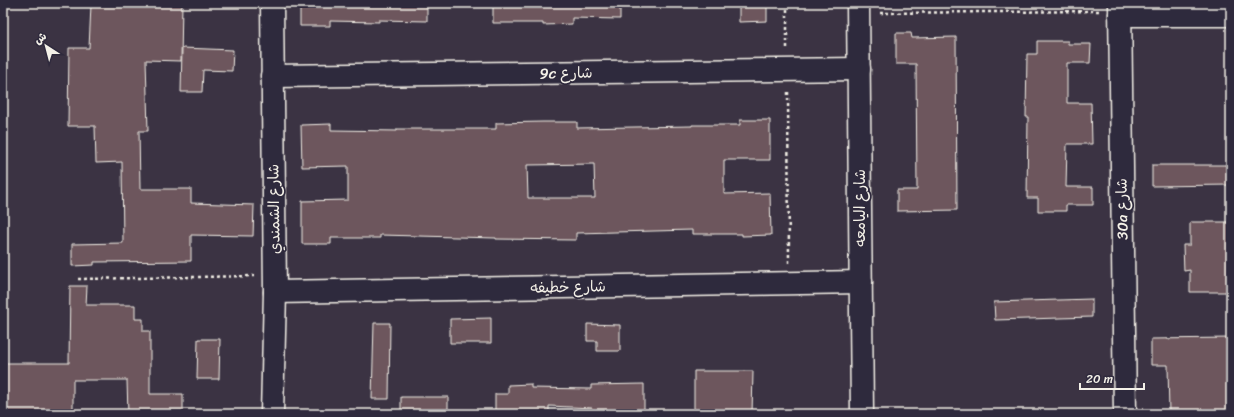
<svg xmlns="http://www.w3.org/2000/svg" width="1234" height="417" font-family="Sriracha,'Playpen Sans Arabic',sans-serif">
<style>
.building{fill:#6d565d;stroke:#f4f1e8;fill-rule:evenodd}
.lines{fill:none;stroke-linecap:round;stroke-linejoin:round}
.minor-casing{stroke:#f4f1e8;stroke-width:25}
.path{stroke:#f4f1e8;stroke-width:2.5;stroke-dasharray:3 3;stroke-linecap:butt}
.minor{stroke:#2f2a3d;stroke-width:22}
.labels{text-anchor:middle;stroke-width:3.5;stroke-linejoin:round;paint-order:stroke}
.street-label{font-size:15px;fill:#f4f1e8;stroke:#2f2a3d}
</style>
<rect width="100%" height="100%" fill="#3b3343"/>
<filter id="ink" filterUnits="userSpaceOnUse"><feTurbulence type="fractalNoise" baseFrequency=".025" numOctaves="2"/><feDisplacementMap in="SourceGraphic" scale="8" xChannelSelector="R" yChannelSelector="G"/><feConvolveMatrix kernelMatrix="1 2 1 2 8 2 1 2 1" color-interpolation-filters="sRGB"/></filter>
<g filter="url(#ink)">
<g class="building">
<path d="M108,3H182L181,61L146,60L148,131H139L140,189H191V203L254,205L253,236L191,235V261L94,262V265L72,266V244L123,243L122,162L96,163L95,126H68L69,48H89L91,5H108Z"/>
<path d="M300,3H427V21L379,20V22L330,21V26H300Z"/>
<path d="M493,3H620V19L572,18V24L543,25V23H493Z"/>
<path d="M739,3H767V21L739,22Z"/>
<path d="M896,33H911L912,38L956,37L957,210L897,211V190H917L916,64H896Z"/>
<path d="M1037,41H1068V44H1091L1090,63H1067V103H1091L1092,144H1067L1066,187H1093V205H1066V211H1038V198H1027L1028,117H1026L1027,54H1037Z"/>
<path d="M182,48L233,50L232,71L203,70L202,92H181Z"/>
<path d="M740,120H770V160H724V194L770,193L771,235L742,236V234H692V230L576,233V240L496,239V238L380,235V238H331V244H302V201L348,200V166L302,167L301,125L331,124V130L397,131V129H496V123L543,122H577V128L692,126V125H740ZM594,164L595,198H528L527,165Z"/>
<path d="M1152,165H1231V185L1152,186Z"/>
<path d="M1190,222H1231V292H1190V270L1184,271L1183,245H1190Z"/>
<path d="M70,286H87L86,305H135V319H143V331H150V394H183V414H128L127,380H73V414H3V363H69Z"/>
<path d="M1092,299V317L995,320L994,302Z"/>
<path d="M491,318V343H450V319Z"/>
<path d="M374,323H390L389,399H372Z"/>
<path d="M587,324L620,325V351H597V341H587Z"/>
<path d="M1231,338V414H1169L1168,365H1151V339Z"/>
<path d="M198,339H220L219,379H197Z"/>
<path d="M694,371H753L752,414H694Z"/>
<path d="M531,384V388L591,389V385L644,384V414H592V408L549,406V414H495V394H508V385Z"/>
<rect x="401" y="397" width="47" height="17"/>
</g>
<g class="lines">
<defs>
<g id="minor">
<path d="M858,3L862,414"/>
<path d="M1120,3L1125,414"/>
<path d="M1120,15H1231"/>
<path d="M272,76L859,69"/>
<path d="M275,292L861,282"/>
<path d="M272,414L275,292L272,3"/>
</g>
</defs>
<use href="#minor" class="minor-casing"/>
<g class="path">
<path d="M787,3V49"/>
<path d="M880,13L1099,11"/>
<path d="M788,92L789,263"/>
<path d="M78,279L254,276"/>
</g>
<use href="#minor" class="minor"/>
</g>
</g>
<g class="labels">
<g class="street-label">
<text transform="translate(566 73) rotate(-1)" y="5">9c شارع</text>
<text transform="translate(860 208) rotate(-90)" y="5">شارع اليامعه</text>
<text transform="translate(274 209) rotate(-91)" y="5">شارع الشمندي</text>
<text transform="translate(1122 209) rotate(-91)" y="5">30a شارع</text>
<text transform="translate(568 287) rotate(-1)" y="5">شارع خطيفه</text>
</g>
</g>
<rect width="1234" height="417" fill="none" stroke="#2f2a3d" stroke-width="16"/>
<rect x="8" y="8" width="1218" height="401" fill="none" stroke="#f4f1e8" stroke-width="1.5" filter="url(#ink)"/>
<g transform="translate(46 46) rotate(324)" stroke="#2f2a3d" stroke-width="3" paint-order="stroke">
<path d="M0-3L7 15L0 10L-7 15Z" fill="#f4f1e8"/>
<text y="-6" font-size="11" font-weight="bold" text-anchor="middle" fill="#f4f1e8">ش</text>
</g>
<path d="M1080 383v6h64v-6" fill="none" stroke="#f4f1e8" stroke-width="2"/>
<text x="1086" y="383" font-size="12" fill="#f4f1e8" stroke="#2f2a3d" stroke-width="3" paint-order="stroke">20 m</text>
</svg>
